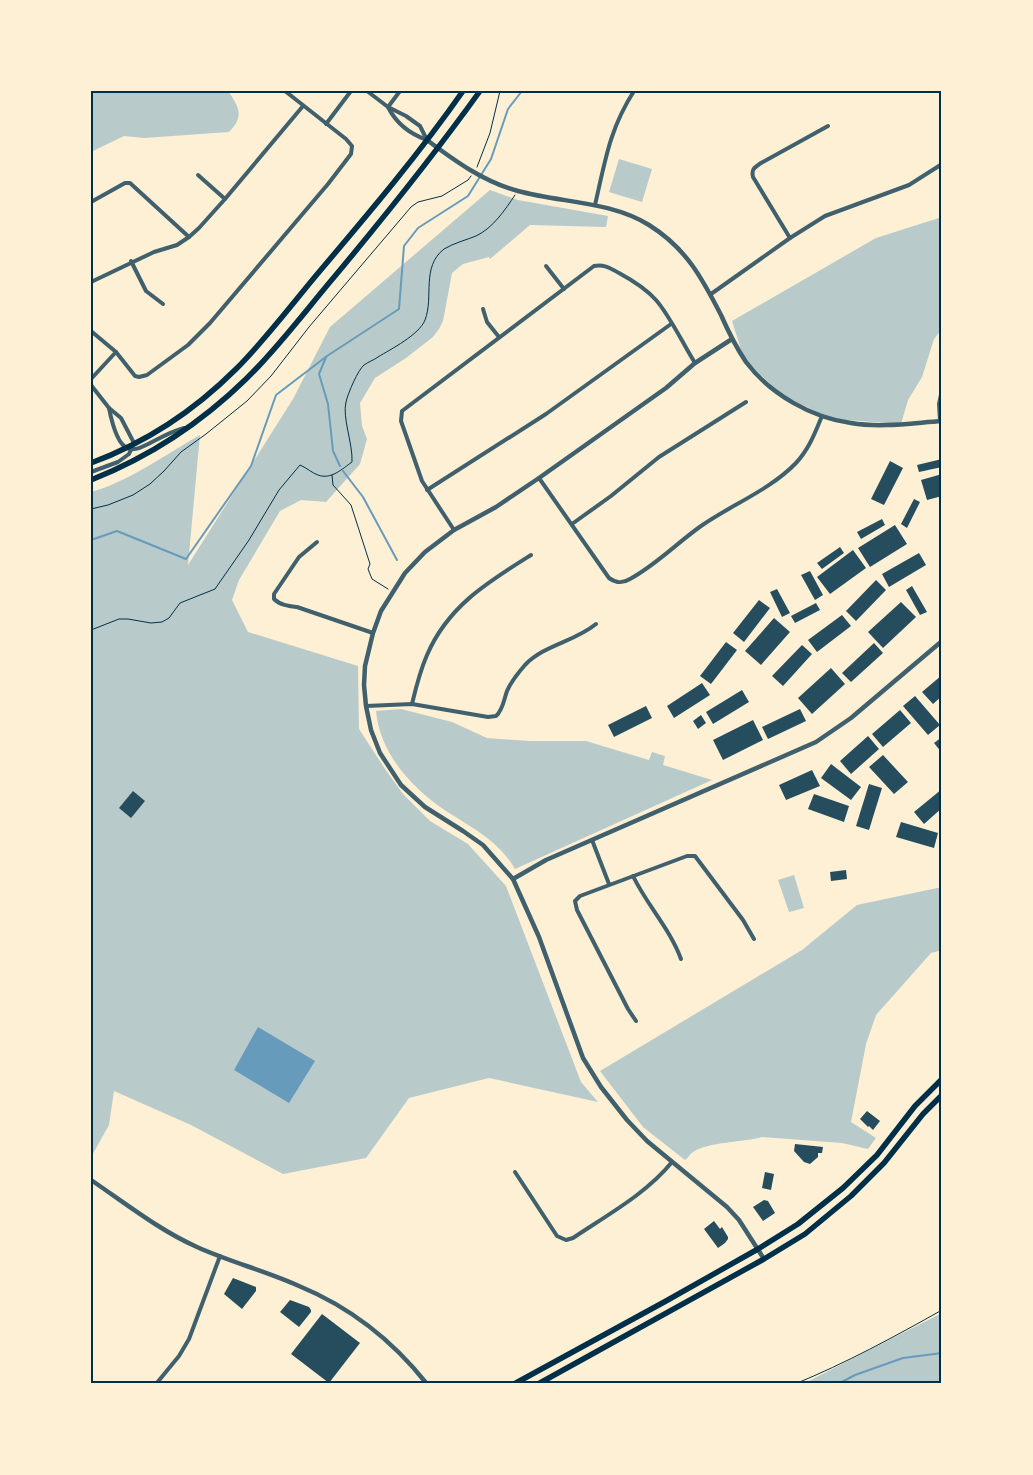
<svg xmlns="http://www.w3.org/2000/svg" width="1033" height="1475" font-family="'Asap Condensed',sans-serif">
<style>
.green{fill:#b9caca}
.water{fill:#669bbc}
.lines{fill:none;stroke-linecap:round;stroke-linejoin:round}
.stream{stroke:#669bbc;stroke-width:2}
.building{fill:#264d5e}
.path{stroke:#003049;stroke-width:1}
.minor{stroke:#3f606c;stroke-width:4}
.tertiary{stroke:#3f606c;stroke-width:4.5}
.primary{stroke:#003049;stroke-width:5.5}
.neatline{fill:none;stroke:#003049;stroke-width:2}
</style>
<rect width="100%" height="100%" fill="#fdf0d5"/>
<g class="green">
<path d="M91,91H228C240,108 244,117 229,132L144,138L124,136L91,152Z"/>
<path d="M619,159L652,169L642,202L609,192Z"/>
<path d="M490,190L518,200L608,216L606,227L530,225L490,259L489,257L463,264L452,273L443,321L439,329L433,337L406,358L375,378L360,403L362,426L367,439L360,464L326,502L301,500L280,511L239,580L232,600L248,632L358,666L359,729L385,769L403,794L430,821L468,844L506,886L581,1082L598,1102L489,1078L409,1098L366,1158L283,1174L191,1125L114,1091L109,1125L91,1157V492C126,483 168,453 200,435L188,565L293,399L330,327Z"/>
<path d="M942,217V329L934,339L922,377L908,400L901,424L832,419L782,395L744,359L732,321L876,238Z"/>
<path d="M401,709L452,722L487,738L529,741H586L649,760L652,752L665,756L663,765L712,780L515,869C499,841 471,827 446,811C412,788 380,754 376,711Z"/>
<path d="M794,875L804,908L789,912L778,880Z"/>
<path d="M942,887V950L931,953L876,1015L866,1044L851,1122L876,1138L868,1149L842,1143L762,1137C745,1142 707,1142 693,1152C690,1154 688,1158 685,1160L643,1127L600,1071L802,950L857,905Z"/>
<path d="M942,1313V1384H803Z"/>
</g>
<path class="water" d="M258,1027L315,1061L289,1103L234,1070Z"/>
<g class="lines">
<g class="stream">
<path d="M326,357L319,374L328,404L333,451L340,466"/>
<path d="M343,471L363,497L397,560"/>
<path d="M91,540L117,531L186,559L251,466L276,395L327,356L399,309L404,246L418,228L468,196L491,159L508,109L522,91"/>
<path d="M838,1384L855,1375L903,1358L942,1353"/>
</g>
</g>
<g class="building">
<path d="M942,459V467L919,472L917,465Z"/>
<path d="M890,461L903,468L884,505L871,499Z"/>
<path d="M942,474V496L927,500L921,480Z"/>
<path d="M914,499L920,502L907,528L901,524Z"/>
<path d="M882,519L885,525L861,539L857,532Z"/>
<path d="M895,525L907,544L870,567L858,548Z"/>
<path d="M840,547L844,553L822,569L817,563Z"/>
<path d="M853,550L866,568L830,594L817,577Z"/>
<path d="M919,553L926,565L889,587L882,574Z"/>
<path d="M810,571L823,595L815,600L801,575Z"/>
<path d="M876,580L886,590L856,621L846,611Z"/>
<path d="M912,586L927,612L920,615L906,590Z"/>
<path d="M777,589L790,613L782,617L770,592Z"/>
<path d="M759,600L770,608L744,642L733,633Z"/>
<path d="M901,602L916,617L883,648L868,632Z"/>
<path d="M816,603L820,610L795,623L791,616Z"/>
<path d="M842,615L851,626L817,652L808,640Z"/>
<path d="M774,618L790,632L761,665L745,651Z"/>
<path d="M726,642L737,650L711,684L700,676Z"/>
<path d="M874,643L883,653L851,682L842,673Z"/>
<path d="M802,645L812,654L783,686L772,676Z"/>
<path d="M831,668L845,684L812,714L798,698Z"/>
<path d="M942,675V696L933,704L922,692Z"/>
<path d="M702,683L710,695L674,718L667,706Z"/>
<path d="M742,690L749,702L713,724L706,712Z"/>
<path d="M915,696L940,725L928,735L903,706Z"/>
<path d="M646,706L652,718L614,737L608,725Z"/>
<path d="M800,709L806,721L768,739L762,727Z"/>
<path d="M900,710L911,723L883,747L872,734Z"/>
<path d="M701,715L706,723L698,729L693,721Z"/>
<path d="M753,720L763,740L723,760L713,740Z"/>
<path d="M868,736L879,749L851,774L840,761Z"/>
<path d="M942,737V753L934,743Z"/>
<path d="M883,755L908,782L894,794L869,767Z"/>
<path d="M831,764L861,787L851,800L821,778Z"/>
<path d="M812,770L820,786L786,800L779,785Z"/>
<path d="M869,784L882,788L869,830L856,826Z"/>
<path d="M942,789V808L924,824L914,812Z"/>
<path d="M133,791L145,801L131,818L119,808Z"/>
<path d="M814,794L849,806L844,822L808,809Z"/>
<path d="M901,822L938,833L934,848L896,837Z"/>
<path d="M846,870L847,879L831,881L830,872Z"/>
<path d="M867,1111L880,1121L873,1130L869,1126L868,1127L860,1119Z"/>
<path d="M795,1144L823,1147L822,1153H818V1157L810,1164L804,1162L794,1151Z"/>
<path d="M765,1172L774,1174L771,1190L762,1188Z"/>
<path d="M764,1200L768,1201L775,1213L763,1221L753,1207Z"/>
<path d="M714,1221L720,1229L722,1227L728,1237V1239L725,1243L718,1248L704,1229Z"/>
<path d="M233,1278L256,1287V1291L242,1309L224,1294Z"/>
<path d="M290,1300L309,1307L311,1310V1312L299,1327L280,1312Z"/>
<path d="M322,1314L360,1343L329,1383L291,1354Z"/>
</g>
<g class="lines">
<g class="path">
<path d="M477,167L490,133L500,91"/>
<path d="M332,475L333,485L351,505L370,564L368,569L372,579L388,589"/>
<path d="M91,509L108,505L133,495L150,484L164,471L181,452L206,434L247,401L271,376L309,327L411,207L418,202L442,196L468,180L471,176"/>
<path d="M91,630L119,619H128L151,623L162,622L169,618L180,603L215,589L249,540L279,490L300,465C307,468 312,473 318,475C331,480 342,469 352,462C353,444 342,417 346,402C348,393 358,370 364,365C368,362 374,360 378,357C391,349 419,335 425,320C434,297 421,267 444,249C454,243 466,240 476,236C493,228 505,210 515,195"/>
<path d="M795,1384C846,1363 894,1337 942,1310"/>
</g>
<g class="minor">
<path d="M367,91L388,107L406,116L420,126L427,140"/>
<path d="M388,107C396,123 410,134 427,140"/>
<path d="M388,107L400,91"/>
<path d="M326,124L351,91"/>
<path d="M198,175L225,199"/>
<path d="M91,202L125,183H130L189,237"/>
<path d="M595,205C605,162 609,130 634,91"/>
<path d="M790,238L753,177C751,169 755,167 761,163L828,126"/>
<path d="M131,261L146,291L163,304"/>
<path d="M546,266L564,289"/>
<path d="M91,282L154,252L177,245L189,237L199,228L225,199L303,106"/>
<path d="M711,294L790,238L825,216L909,185L942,164"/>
<path d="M483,309L487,322L499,337"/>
<path d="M91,331L116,352L135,376L139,377L147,375L188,345L210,323L328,184L351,154L352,146L346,139L285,91"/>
<path d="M91,379L116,352"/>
<path d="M91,385L109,408L121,418L134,443L129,454L118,462L91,472"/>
<path d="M109,408C123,479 143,439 184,428"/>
<path d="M940,421L939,404L942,390"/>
<path d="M539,478L609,578C616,583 622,584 630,579C656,565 677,543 701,526C731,505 770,490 796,463C809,449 815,433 822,416"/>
<path d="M427,490L546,414L671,324"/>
<path d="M572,524L611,496L659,457L746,402"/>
<path d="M454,530L422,481L401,421L402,411L594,266C604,264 610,268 619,273C632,280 646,289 656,300C670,316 683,344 695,363"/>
<path d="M317,542L299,557L274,594V599C280,605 289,606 297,607L373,633"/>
<path d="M412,704C416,687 420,671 427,655C448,606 488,582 531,555"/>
<path d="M366,706L412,704L488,717L496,716C503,710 504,699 507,691C511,682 518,673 525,665C544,645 574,642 596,624"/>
<path d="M592,840L609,884"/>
<path d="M633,876C647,905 670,929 681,959"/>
<path d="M636,1021L628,1009L577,910L575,901L580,896L687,856H695L743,920L754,939"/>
<path d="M515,1172L557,1236L566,1240L573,1238C607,1215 646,1194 672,1162"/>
<path d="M156,1384L179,1356L189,1339L220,1256"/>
</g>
<g class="tertiary">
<path d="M427,140C455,161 484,182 518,191C562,203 610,201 649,225C686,248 702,278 721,315C728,331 736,347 746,362C770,394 812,418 851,423C881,428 912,423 942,421"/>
<path d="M732,339L695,363L666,388L539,478L496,507L454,530L425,552L405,573L381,611L373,633L365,666L364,685L366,706L371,730L380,753L401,785L425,807L463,831L483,845L513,879L539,937L583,1058L601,1087L627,1120L647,1141L727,1207L739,1220L764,1259"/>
<path d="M513,879L546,860L816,742L851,718L942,641"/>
<path d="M91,1180C125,1203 159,1230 197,1247C230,1262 266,1271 299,1286C350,1307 393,1341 427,1384"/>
</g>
<g class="primary">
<path d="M91,463C145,443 195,410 236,369C266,339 292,304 319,272C369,213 419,154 463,91"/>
<path d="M91,480C149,457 201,423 246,379C278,348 306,310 335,276C385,216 434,155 480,91"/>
<path d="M514,1384L666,1301L758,1249L798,1224L843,1188L877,1155L915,1106L942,1079"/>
<path d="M538,1384L764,1259L805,1234L851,1196L884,1163L923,1114L942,1095"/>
</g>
</g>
<rect width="1033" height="1475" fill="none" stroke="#fdf0d5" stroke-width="185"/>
<rect x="92" y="92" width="848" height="1290" class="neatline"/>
</svg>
